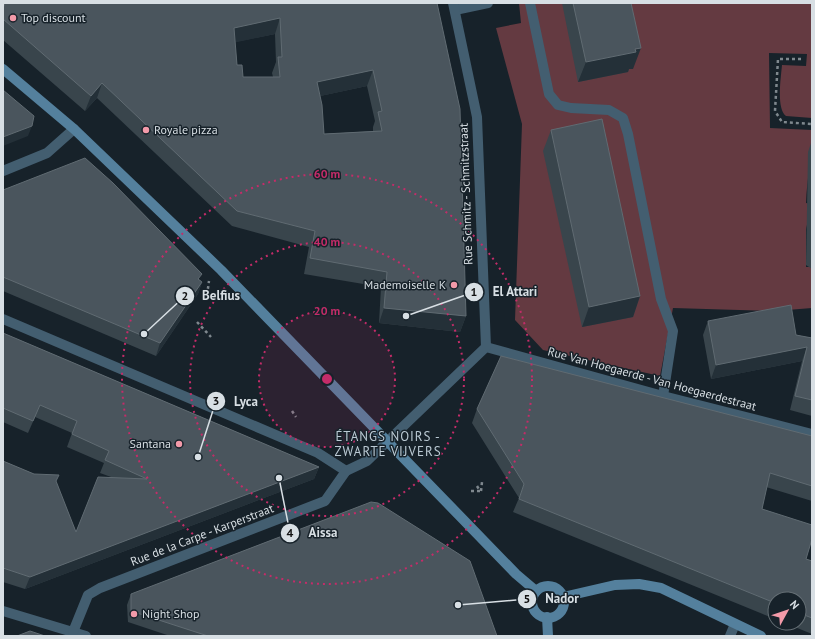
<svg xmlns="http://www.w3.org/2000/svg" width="815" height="639" font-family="'PT Sans',sans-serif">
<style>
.green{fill:#643a41}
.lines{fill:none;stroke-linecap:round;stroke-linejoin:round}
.path{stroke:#7f888e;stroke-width:2.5;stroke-dasharray:3 3;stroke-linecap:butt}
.lane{stroke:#435e70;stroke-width:10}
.street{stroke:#435e70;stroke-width:10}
.secondary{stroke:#54809d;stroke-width:10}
.wall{fill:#39454c;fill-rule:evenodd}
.shaded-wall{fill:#243038}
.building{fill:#4a555d;stroke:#606b72;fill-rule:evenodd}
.ring{fill:none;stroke:#c42c69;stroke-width:2;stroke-dasharray:2 4}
.poi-dot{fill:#f39aa9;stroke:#17222a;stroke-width:1.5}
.labels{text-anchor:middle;stroke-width:3;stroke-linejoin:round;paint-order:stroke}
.poi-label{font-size:12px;fill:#d8dfe4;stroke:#17222a;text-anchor:start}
.street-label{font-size:12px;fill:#d8dfe4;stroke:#17222a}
.neighbourhood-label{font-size:13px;letter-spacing:1px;fill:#bbcad4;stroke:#17222a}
.centre{fill:#c42c69;stroke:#17222a;stroke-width:2}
.ring-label{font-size:12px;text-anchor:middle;font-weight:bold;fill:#c42c69;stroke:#17222a;stroke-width:3;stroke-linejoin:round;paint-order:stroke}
.leader{fill:none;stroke:#d8dfe4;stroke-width:1.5}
.callout-dot{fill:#d8dfe4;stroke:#17222a;stroke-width:1.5}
.mark-label{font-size:12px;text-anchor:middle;font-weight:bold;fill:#111}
.callout-label{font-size:13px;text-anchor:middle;font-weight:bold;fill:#d8dfe4;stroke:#17222a;stroke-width:3;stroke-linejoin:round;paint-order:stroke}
</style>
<rect width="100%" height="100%" fill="#17222a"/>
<path class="green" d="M519,3H812V118L786,116C776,109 781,77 782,65L806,66L807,54L769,53L770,128L812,130C812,155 807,178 806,203L812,204L806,229V267H812V308L775,311L673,308L660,376L543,350L515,320L522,124L496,28L521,23Z"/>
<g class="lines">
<g class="path">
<path d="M801,59H778L775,111L782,122L812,124"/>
<path d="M207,295L209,281"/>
<path d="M197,322L211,337"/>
<path d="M292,411L296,417"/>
<path d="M477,486L480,491"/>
<path d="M471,491H481"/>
<path d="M481,491L482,482"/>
</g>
<g class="lane">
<path d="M530,3L549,94L558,105L571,108L609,110L623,118L628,134L661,299L673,331L663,396"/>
<path d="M455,10L488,3"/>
</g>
<g class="street">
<path d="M3,171L47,153L74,129"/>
<path d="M3,319L318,453L346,471"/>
<path d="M486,347L663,396L812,434"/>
<path d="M3,611L86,636"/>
<path d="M73,632L88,595L100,588L325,501L346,471L367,461L486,347L477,117L453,3"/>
<path d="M730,636L735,624"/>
</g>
<g class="secondary">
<path d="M3,69L74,129L221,270L516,574L536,591"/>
<circle cx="548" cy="602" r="16"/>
<path d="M563,597L615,585L639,584L661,588L761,636"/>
<path d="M547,617L548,636"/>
</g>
</g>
<g class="wall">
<path d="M437,3L466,316L460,332L379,323L381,287L304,274L309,247L232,226L97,98L85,111L3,40V8ZM275,34L276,62L272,73L273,77H243L237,65L235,42ZM367,86L375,121L373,127V131L324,134L320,96Z"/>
<path d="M562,3H631L633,69H629L628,72L578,82Z"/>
<path d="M551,130L640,296L633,317L582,327L543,151Z"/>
<path d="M812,140V269L806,265L808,152Z"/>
<path d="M3,190L200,280L202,282L198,294L156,356L3,291Z"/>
<path d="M708,321L796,335L812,338V416L790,410L802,361L711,379L703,335Z"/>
<path d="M3,333L319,467L314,479L25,589L3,582V461L34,474L56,482L76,532L111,477L100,473L104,463L67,447L72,433L35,417L28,433L3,422Z"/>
<path d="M477,409L812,436V501L766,487L762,509L806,559L812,561V634L785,623H799V599H775V619L513,512L519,498L472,423Z"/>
<path d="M131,594L497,636H170L128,622L127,605Z"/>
</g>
<g class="shaded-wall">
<path d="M280,18L275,34L228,44L234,28Z"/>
<path d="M641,48L633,69H629L628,72L578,82L586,62Z"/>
<path d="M373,70L367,86L311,98L317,82Z"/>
<path d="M102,83L97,98L85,111L91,96Z"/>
<path d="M32,126L28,136L3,146V137Z"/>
<path d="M202,282L198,294L156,356L160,343Z"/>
<path d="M640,296L633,317L582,327L589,307Z"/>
<path d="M384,308L466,316L460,332L379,323Z"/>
<path d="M807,347L802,361L711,379L716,365Z"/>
<path d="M319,467L314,479L25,589L30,577Z"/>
</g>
<g class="building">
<path d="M5,3H437L460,109L466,316L384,308L387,272L310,258L315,231L237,211L102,83L91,96L3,19V8ZM280,18L282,57H278L280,77H243L242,65H237L234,28ZM373,70L382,111L378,112L382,131L324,134L322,105L317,82Z"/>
<path d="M573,3H631L641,48L635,49L636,52L586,62Z"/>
<path d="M3,90L34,116L32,126L3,137Z"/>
<path d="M602,119L640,296L589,307L551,130Z"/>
<path d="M85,158L113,183L202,274L198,279L202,282L160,343L3,277V190Z"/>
<path d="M791,305L796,335L812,338V400L795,396L807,347L716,365L708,321Z"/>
<path d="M3,333L319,467L30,577L3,568V461L34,474L59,475L56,481L76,532L98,477L147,479L105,460L109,451L72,434L77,421L40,405L33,421L3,408Z"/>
<path d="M501,356L812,436V486L770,473L762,509L812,525V539L806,559L812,561V618L799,613V599H775V603L519,499L524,484L477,409Z"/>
<path d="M371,502L378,503L470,561L497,636H208L131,611V594Z"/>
<path d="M30,631L45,636H17Z"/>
</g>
<circle cx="327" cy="379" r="68" fill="#c42c69" fill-opacity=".12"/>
<g class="ring">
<circle cx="327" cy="379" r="68"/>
<circle cx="327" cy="379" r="137"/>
<circle cx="327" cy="379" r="205"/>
</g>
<g class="poi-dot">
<circle cx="13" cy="18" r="4"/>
<circle cx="146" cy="130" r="4"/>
<circle cx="454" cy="285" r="4"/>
<circle cx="179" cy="444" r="4"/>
<circle cx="134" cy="614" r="4"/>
</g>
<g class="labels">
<g class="poi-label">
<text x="21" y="22">Top discount</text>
<text x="154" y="134">Royale pizza</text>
<text x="446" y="289" text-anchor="end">Mademoiselle K</text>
<text x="171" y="448" text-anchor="end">Santana</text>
<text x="142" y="618">Night Shop</text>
</g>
<g class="street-label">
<text transform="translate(466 194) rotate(-92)" y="4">Rue Schmitz - Schmitzstraat</text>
<text transform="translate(652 379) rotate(15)" y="4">Rue Van Hoegaerde - Van Hoegaerdestraat</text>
<text transform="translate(202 535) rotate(-21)" y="4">Rue de la Carpe - Karperstraat</text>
</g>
<g class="neighbourhood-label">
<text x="388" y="441">ÉTANGS NOIRS -<tspan x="388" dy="15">ZWARTE VIJVERS</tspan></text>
</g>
</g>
<circle cx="327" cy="379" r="6" class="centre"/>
<g class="ring-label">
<text x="327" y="178">60 m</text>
<text x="327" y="246">40 m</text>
<text x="327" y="315">20 m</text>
</g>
<path class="leader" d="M406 316L474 292M144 334L185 296M198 457L216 401M279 478L290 533M458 605L527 599"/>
<g class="callout-dot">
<circle cx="406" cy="316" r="4"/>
<circle cx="144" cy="334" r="4"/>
<circle cx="198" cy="457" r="4"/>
<circle cx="279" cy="478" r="4"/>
<circle cx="458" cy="605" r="4"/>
<circle cx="474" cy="292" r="10"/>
<circle cx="185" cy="296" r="10"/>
<circle cx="216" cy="401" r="10"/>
<circle cx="290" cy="533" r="10"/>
<circle cx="527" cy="599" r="10"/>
</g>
<g class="mark-label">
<text x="474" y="296">1</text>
<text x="185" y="300">2</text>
<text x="216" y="405">3</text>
<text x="290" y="537">4</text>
<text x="527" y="603">5</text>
</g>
<g class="callout-label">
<text x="515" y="296">El Attari</text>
<text x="221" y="300">Belfius</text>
<text x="246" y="406">Lyca</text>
<text x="323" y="537">Aissa</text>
<text x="562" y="603">Nador</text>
</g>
<rect width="815" height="639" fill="none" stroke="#d8dfe4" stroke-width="8"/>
<g transform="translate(787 611) rotate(50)"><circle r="19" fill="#17222a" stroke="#646e74"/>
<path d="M0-3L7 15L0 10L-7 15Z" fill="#f39aa9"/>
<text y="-6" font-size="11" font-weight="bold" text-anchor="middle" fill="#d8dfe4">N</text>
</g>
</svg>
